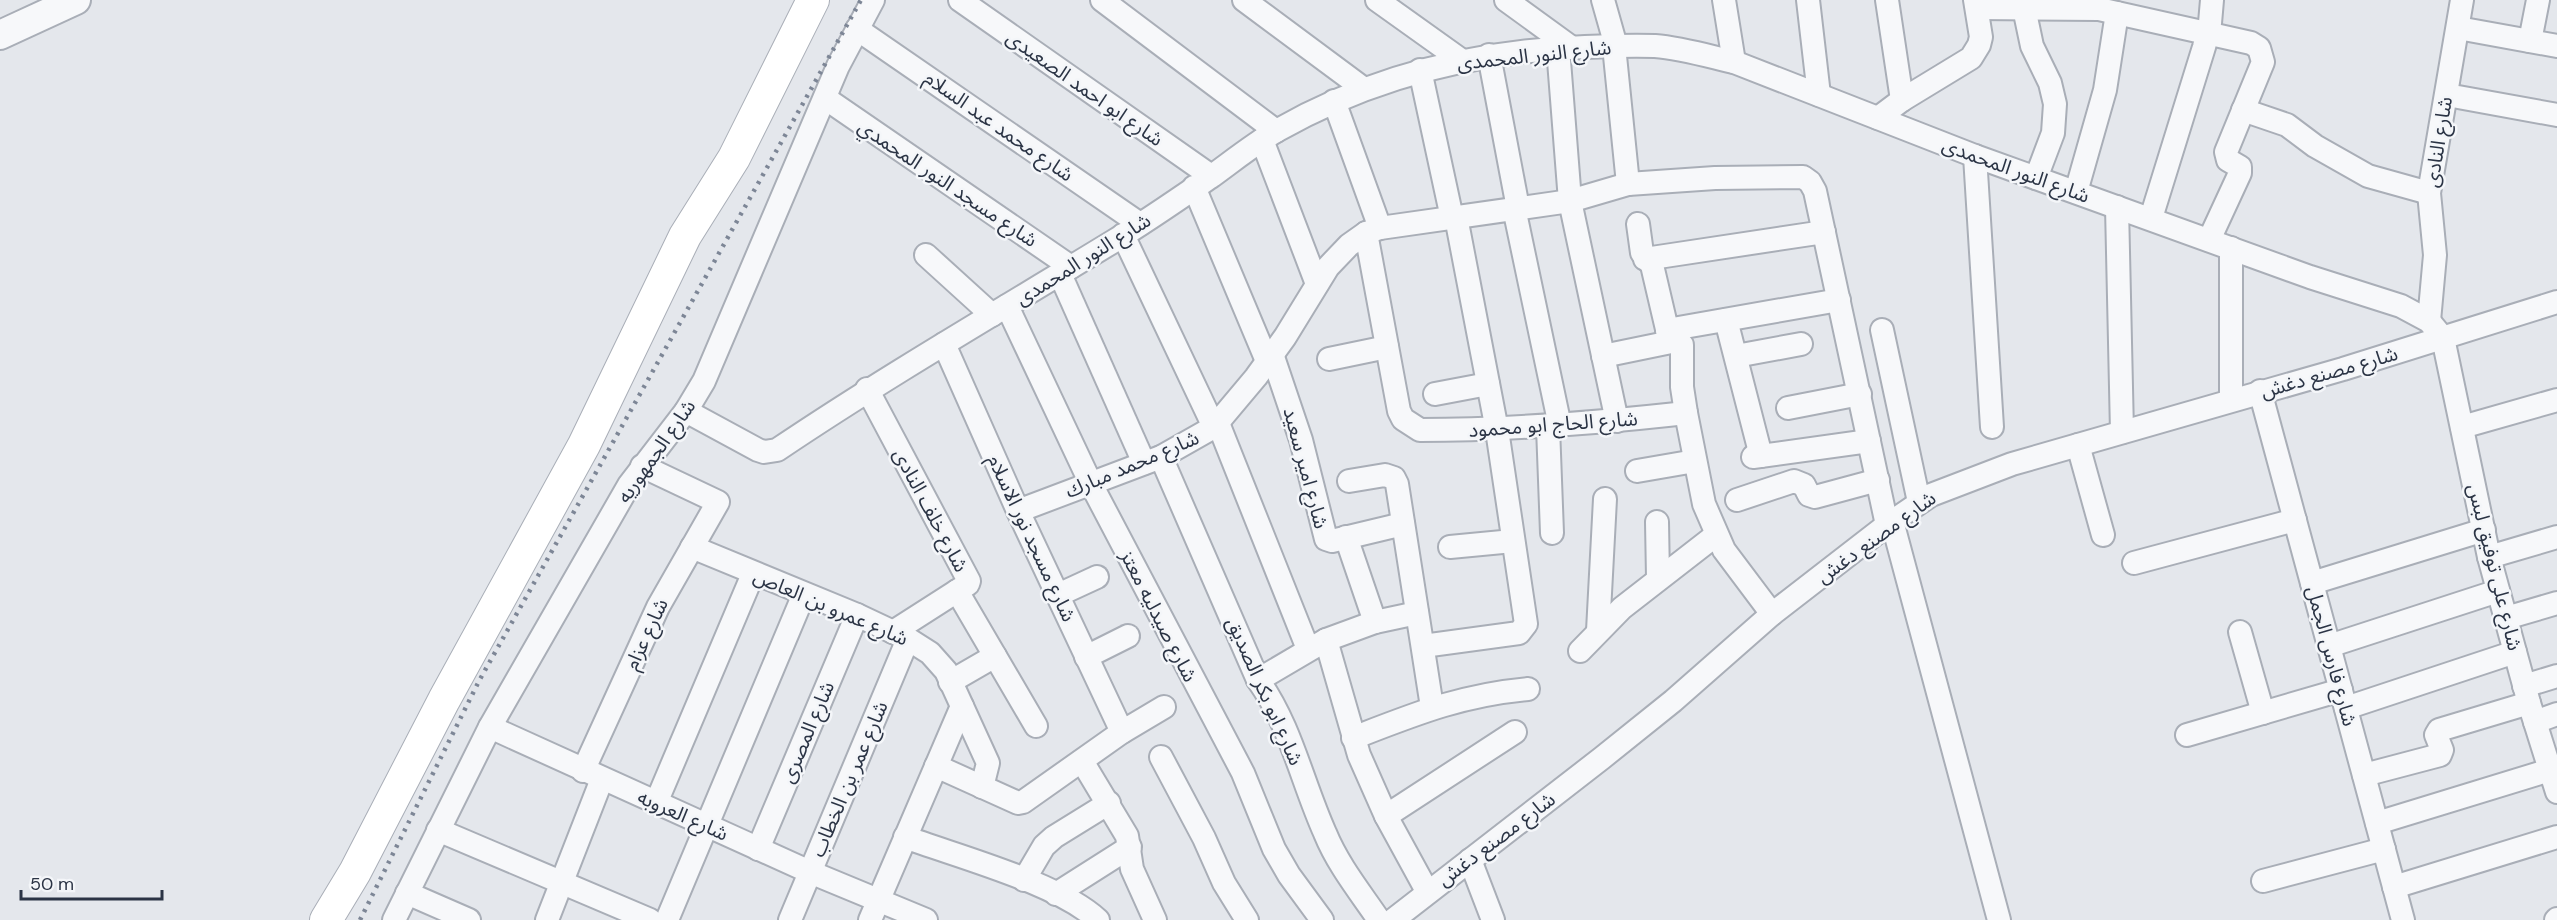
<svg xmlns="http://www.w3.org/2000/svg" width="2557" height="920" font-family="'DM Sans','Noto Sans Arabic',sans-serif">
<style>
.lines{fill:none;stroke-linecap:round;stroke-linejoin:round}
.minor-casing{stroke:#a9aeb7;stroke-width:26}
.tertiary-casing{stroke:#a9aeb7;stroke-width:32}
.secondary-casing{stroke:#a9aeb7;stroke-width:34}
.minor{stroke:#f7f8fa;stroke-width:22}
.tertiary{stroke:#f7f8fa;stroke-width:28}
.secondary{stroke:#fff;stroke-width:32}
.rail{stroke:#7d8696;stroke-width:4.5;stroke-dasharray:3 6;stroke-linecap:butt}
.labels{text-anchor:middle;stroke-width:5;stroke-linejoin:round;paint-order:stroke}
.street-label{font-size:20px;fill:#2b3445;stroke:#f4f6f9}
</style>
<rect width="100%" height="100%" fill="#e4e7ec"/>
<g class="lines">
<defs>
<g id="minor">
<path d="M960,0L1211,176"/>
<path d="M1102,0L1276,131"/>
<path d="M1244,0L1364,89"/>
<path d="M1377,0L1461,60"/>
<path d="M1506,0L1572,48"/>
<path d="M1603,0L1616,46"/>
<path d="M1724,0L1734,62"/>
<path d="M1808,0L1819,95"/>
<path d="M1887,0L1902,100"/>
<path d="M1977,8L2099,9L2251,43L2259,48L2263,62L2226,152L2228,160L2240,167V173L2209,240"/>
<path d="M2024,8L2032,46L2050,83L2055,104L2053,133L2036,178"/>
<path d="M2458,28L2557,46"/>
<path d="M857,29L1140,224"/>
<path d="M2530,41L2538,0"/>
<path d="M1614,46L1628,184"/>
<path d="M1558,48L1570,201L1617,421"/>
<path d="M1489,55L1518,208"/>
<path d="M1420,70L1452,218"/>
<path d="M2458,97L2557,115"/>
<path d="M825,98L1071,267"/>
<path d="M1334,101L1380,228"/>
<path d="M2243,110L2287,125L2315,146L2368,176L2429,193"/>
<path d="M1878,118L1902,100L1971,58L1979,45L1981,37L1975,0"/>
<path d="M1262,140L1317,284"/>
<path d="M1975,156L1992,427"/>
<path d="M1194,187L1267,361"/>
<path d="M2076,192L2105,90L2117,13"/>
<path d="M2117,207L2122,432"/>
<path d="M1514,208L1560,426"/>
<path d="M2151,218L2204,47L2210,23L2212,0"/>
<path d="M1638,224L1642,253L1652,265L1670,342"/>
<path d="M1366,233L1399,411L1403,419L1420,430C1510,430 1596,423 1686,413"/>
<path d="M1123,235L1214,427"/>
<path d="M926,255L992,315"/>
<path d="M1645,259L1824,232"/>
<path d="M1060,274L1144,463"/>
<path d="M1007,306L1091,484L1243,773L1274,849L1289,875L1322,920"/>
<path d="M1726,320L1761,456"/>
<path d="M2429,321L2435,255L2429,193L2462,0"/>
<path d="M1667,330L1839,300"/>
<path d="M1882,330L1919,502"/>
<path d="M944,344L1018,511L1122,732"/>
<path d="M1272,354L1301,440L1326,539L1332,541L1403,524"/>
<path d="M1603,356L1676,341L1682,345V387L1686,413L1704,504L1724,550L1772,614"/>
<path d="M1736,356L1801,344"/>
<path d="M1329,359L1387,347"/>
<path d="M867,389L969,581L968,584L893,632"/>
<path d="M2260,391L2403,920"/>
<path d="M1435,394L1488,384"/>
<path d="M2231,400V248"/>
<path d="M1788,408L1860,394"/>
<path d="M686,411L758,450L764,452L777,450C887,376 1001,310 1114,241C1147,221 1180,198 1212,176C1234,160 1255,143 1278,130C1373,76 1476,51 1585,47C1608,46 1632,45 1655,46C1681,48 1708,56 1734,62L1975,156L2310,277L2401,306L2429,321L2443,338L2489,557L2529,703L2557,792"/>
<path d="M1218,423L1308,649"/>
<path d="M1548,427L1552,533"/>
<path d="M2462,427L2557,400"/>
<path d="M2078,445L2103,535"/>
<path d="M1161,457L1258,680C1291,726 1302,782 1325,833C1338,865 1360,892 1379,920"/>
<path d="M1753,457L1869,441"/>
<path d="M1637,471L1695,461"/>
<path d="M1349,481L1385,475L1394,478L1397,484L1432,707"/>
<path d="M1737,500L1794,481L1804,485L1809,495L1815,497L1878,480"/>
<path d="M1018,511L1161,457L1214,427L1256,377L1285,337L1328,267L1349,245L1366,233L1380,228L1570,201L1628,184L1715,178L1803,177L1810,182L1815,191L1887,525"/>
<path d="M1892,521L1999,920"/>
<path d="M1657,522L1658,578"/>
<path d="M1346,537L1375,622"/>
<path d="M692,547L857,615L908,639L930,653L946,671L988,763L982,787"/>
<path d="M1450,547L1513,541"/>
<path d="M2489,557L2557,537"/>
<path d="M2134,563L2295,520"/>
<path d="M2312,583L2484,530"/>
<path d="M957,591L1036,726"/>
<path d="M1058,595L1097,577"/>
<path d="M2506,618L2557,603"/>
<path d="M1598,631L1605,499"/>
<path d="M2240,632L2263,713"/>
<path d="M1326,640L1359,755L1386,816L1427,891"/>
<path d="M1423,646L1519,633L1526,624L1497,430L1456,217"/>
<path d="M2329,646L2498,591"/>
<path d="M1580,651L1622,608L1716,535"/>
<path d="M1086,657L1128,636"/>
<path d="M1258,680L1326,640L1375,622L1417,613"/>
<path d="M950,682L995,656"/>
<path d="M2524,686L2557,676"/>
<path d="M2346,708L2515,652"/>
<path d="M2535,722L2557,714"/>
<path d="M490,727L810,872L926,920"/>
<path d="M2187,735L2341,690"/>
<path d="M1353,738C1415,714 1461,695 1528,689"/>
<path d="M1161,757L1204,838L1224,883L1247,920"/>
<path d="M1082,761L1127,836L1132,869L1155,920"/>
<path d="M936,766L1018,803L1023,802L1122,732L1164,707"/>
<path d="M583,771L658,607L718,502L642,466"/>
<path d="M2364,775L2440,755L2442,750L2436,735L2439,730L2529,703"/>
<path d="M656,803L753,574"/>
<path d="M1386,816L1515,732"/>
<path d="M2377,823L2550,770"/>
<path d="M438,830L650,920"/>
<path d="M905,837C959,857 1058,883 1098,920"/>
<path d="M758,849L857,615"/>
<path d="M1470,860L1493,920"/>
<path d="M1024,880L1044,846L1054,837L1109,803"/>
<path d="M2263,881L2384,849"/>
<path d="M2394,887L2557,837"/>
<path d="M407,893L469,920"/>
<path d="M1056,894L1130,847"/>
<path d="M394,920L490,727L629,485L686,411L704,381L838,66L873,0"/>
<path d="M547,920L602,779"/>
<path d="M667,920L804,594"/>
<path d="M790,920L908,639"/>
<path d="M870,920L962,706"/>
<path d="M1393,920L1602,758L1673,701L1772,614L1887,525L1931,495L2012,464L2343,369L2557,302"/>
<path d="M2556,920L2557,919"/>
</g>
<path id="tertiary" d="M0,35L76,0"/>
<path id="secondary" d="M326,920L355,872L444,700L584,445L685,236L734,158L813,0"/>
</defs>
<use href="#minor" class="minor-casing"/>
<use href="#tertiary" class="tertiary-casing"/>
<use href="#secondary" class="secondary-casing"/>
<use href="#minor" class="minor"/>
<use href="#tertiary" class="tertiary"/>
<use href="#secondary" class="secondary"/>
<path class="rail" d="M360,920L479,681L861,0"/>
</g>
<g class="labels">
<g class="street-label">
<text transform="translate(1534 55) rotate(-6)" y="7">شارع النور المحمدى</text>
<text transform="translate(1085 88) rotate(35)" y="7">شارع ابو احمد الصعيدى</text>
<text transform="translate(999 126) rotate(35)" y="7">شارع محمد عبد السلام</text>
<text transform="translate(2438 142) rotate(-81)" y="7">شارع النادى</text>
<text transform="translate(2016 170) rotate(20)" y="7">شارع النور المحمدى</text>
<text transform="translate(948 183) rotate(34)" y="7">شارع مسجد النور المحمدي</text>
<text transform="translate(1083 259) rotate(-32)" y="7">شارع النور المحمدى</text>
<text transform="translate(2329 372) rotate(-16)" y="7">شارع مصنع دغش</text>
<text transform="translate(1553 424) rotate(-4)" y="7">شارع الحاج ابو محمود</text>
<text transform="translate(656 451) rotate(-55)" y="7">شارع الجمهوريه</text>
<text transform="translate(1132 464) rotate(-23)" y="7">شارع محمد مبارك</text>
<text transform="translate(1306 468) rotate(75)" y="7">شارع امير سعيد</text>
<text transform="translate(931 510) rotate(62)" y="7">شارع خلف النادى</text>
<text transform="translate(1876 537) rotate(-36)" y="7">شارع مصنع دغش</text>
<text transform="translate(1032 538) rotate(65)" y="7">شارع مسجد نور الاسلام</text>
<text transform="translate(2495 567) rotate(76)" y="7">شارع على توفيق لبس</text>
<text transform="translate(831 607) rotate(23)" y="7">شارع عمرو بن العاص</text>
<text transform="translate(1159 616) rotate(63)" y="7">شارع صيدليه معتز</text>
<text transform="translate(646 634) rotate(-65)" y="7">شارع عزام</text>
<text transform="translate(2332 656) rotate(75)" y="7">شارع فارس الجمل</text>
<text transform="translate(1265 691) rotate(66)" y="7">شارع ابو بكر الصديق</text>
<text transform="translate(807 732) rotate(-67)" y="7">شارع المصرى</text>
<text transform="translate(849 779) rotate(-67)" y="7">شارع عمر بن الخطاب</text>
<text transform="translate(683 815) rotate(24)" y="7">شارع العروبه</text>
<text transform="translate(1496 839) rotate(-37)" y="7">شارع مصنع دغش</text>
</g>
</g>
<path d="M21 890v9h141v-9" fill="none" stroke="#2b3445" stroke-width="3"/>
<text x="30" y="890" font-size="18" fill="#2b3445" stroke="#f4f6f9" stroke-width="4.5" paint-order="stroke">50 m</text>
</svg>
